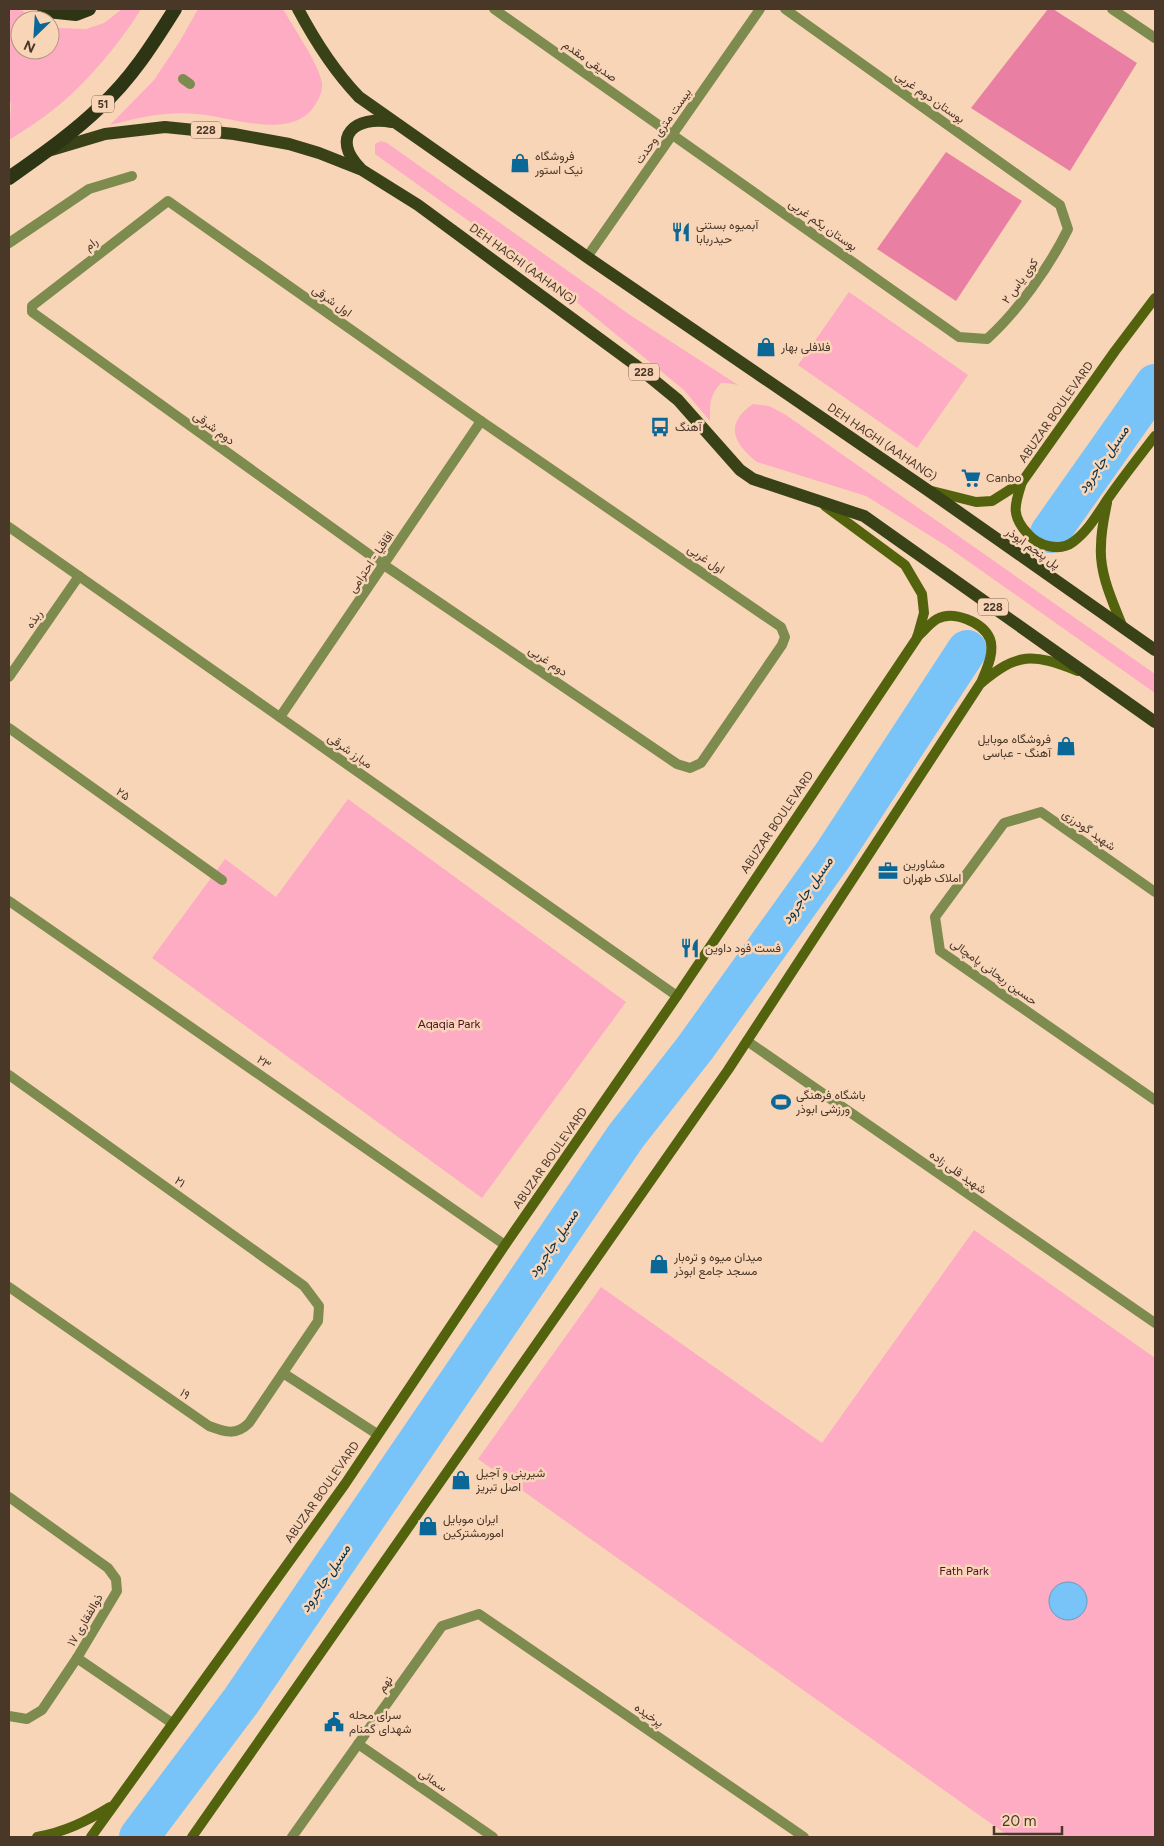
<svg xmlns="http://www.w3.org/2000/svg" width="1164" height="1846" font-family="Figtree,Vazirmatn,sans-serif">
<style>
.green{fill:#feabc4}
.forest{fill:#e980a3}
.water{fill:#78c4f8;stroke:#6a9aba}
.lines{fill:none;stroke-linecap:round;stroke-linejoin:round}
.river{stroke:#78c4f8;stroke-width:40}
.minor{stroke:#7d8b4e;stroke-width:10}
.secondary{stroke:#53620c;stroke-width:10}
.primary{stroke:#394217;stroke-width:12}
.trunk{stroke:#2e3514;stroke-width:14}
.labels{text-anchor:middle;stroke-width:5;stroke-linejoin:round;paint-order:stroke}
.shield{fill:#f9d5b8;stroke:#7e6653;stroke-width:1}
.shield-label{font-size:11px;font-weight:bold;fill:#493728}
.street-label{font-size:12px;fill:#493728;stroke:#f9d5b8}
.poi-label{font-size:12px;fill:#493728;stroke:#f9d5b8;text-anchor:start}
.park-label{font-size:12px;fill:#50102b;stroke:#f9d5b8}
.water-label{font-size:14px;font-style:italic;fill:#023049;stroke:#f9d5b8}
</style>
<rect width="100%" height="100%" fill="#f9d5b8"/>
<g class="green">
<path d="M9,9H20L36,20H20V50H50V25L59,28L86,29L104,23L122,9H141C121,42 84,86 53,110C39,121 24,130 9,140L11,104L9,99Z"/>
<path d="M198,9H283C293,27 319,64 322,83C323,92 318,101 313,108C289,140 231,117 197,114C168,111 138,117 110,125L154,80L180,41Z"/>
<path d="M381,141L387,143L633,317L738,385L728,383H721C709,396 710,404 710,421L684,390L536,269L375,154V144Z"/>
<path d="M849,292L968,375L917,448L798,365Z"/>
<path d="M753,404L769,406L786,415L1155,674V693L945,545L866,496L757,462C733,443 724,424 753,404Z"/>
<path d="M348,799L626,1002L482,1198L152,958L225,859L276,897Z"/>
<path d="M974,1230L1155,1358V1837H1010L478,1459L601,1287L822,1443Z"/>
</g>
<g class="forest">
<path d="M1048,9H1053L1137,63L1070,171L971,108Z"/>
<path d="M946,152L1022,201L956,301L877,249Z"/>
</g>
<circle class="water" cx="1068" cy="1601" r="19"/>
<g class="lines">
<g class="river">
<path d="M1050,533L1155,384"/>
<path d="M139,1837L241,1701L626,1136L695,1048L833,855L967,650"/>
</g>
<g class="minor">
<path d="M494,9L959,337L987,339C1017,312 1050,266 1068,229L1060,205L785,9"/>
<path d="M1112,9L1155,38"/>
<path d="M183,79L190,84"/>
<path d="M168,201L481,421L781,627L785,637L782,645L701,763L690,768L677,764L384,565L32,312V306Z"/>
<path d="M9,243L89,189L132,176"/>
<path d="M587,257L760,9"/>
<path d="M9,527L677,996"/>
<path d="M9,677L79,576"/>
<path d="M280,717L481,421"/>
<path d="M9,728L222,880"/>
<path d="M1155,892L1041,812L1004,823L935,917L940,951L1155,1100"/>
<path d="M9,901L505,1245"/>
<path d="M747,1041L1155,1323"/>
<path d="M9,1075L304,1286L319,1306L318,1321L249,1423C236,1436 225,1432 209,1426L9,1287"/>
<path d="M283,1373L377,1434"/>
<path d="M9,1497L108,1568L116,1579L117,1591L77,1658L42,1710L27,1719L9,1716"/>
<path d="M77,1658L172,1723"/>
<path d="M358,1744L493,1837"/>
<path d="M292,1837L442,1626L479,1614L804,1837"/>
</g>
<g class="secondary">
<path d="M1022,482C1015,504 1010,515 1028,534C1038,546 1060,552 1073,542C1088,531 1097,515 1107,500C1122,478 1139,457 1155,436"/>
<path d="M932,491L976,502L992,501L1022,482L1115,351L1155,298"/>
<path d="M1107,503C1104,517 1101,532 1101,546C1099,574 1113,602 1123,628"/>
<path d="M917,637C923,632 930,623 937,619C953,610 983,622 990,639C995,653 986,670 981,683"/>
<path d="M37,1837C65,1832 87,1821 110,1807"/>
<path d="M91,1837L345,1484L505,1245L677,996L917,638L924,613L922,594L905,565L825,506"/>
<path d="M192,1837L728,1070L980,684C1018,652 1032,653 1078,671"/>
</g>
<g class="primary">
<path d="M298,9C315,41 334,71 359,97L587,257L926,489L1155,650"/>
<path d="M48,151L105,134L165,127L234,134L289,144L319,153L362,170L418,205L634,364L678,400L740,470L753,479L864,516L1155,722"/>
<path d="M360,168C330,137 355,115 392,122"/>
</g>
<g class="trunk">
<path d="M44,9L47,11L76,14L89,9"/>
<path d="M9,178C40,156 72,134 100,107C131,79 153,44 175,9"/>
</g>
</g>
<defs>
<symbol id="shop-bare" viewBox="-9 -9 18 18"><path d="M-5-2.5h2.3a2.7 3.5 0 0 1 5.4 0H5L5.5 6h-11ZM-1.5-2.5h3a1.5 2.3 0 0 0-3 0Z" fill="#0a6796" stroke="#f9d5b8" stroke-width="2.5" paint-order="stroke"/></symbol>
<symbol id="restaurant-bare" viewBox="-9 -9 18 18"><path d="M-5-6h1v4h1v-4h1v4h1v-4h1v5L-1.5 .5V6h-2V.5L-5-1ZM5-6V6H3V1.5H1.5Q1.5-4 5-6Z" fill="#0a6796" stroke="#f9d5b8" stroke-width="2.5" paint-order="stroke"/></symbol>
<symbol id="bus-bare" viewBox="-9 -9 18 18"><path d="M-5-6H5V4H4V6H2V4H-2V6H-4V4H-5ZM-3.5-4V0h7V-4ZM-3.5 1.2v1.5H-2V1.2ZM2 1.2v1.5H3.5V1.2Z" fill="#0a6796" stroke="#f9d5b8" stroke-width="2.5" paint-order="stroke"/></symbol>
<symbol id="supermarket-bare" viewBox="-9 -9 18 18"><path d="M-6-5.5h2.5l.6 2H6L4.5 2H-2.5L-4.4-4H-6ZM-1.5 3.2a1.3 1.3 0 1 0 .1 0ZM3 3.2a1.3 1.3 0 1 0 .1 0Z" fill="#0a6796" stroke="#f9d5b8" stroke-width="2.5" paint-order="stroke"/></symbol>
<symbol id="office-bare" viewBox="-9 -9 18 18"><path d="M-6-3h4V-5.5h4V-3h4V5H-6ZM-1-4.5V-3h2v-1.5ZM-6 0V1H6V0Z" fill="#0a6796" stroke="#f9d5b8" stroke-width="2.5" paint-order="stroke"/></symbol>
<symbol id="stadium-bare" viewBox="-9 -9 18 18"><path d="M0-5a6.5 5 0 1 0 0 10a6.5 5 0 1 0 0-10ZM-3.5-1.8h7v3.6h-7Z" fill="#0a6796" stroke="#f9d5b8" stroke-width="2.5" paint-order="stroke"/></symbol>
<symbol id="civic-bare" viewBox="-9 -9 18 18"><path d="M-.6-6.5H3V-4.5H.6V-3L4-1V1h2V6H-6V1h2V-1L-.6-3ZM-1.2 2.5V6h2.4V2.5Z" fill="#0a6796" stroke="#f9d5b8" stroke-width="2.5" paint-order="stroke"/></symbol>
</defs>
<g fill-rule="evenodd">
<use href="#shop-bare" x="506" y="149" width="28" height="28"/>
<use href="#restaurant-bare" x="667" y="218" width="28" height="28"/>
<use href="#shop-bare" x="752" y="333" width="28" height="28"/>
<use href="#bus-bare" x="646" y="413" width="28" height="28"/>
<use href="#supermarket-bare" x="957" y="464" width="28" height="28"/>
<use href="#shop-bare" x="1052" y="732" width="28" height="28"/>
<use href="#office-bare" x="874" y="857" width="28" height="28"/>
<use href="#restaurant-bare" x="676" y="934" width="28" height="28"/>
<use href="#stadium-bare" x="767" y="1088" width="28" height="28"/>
<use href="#shop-bare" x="645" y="1250" width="28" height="28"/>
<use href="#shop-bare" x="447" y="1466" width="28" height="28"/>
<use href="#shop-bare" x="414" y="1512" width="28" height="28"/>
<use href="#civic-bare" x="320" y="1708" width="28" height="28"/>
</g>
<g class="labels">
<g class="shield">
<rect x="92" y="95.5" width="22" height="17" rx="4"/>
<rect x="191" y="121.5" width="30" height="17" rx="4"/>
<rect x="629" y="363.5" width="30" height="17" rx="4"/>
<rect x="978" y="598.5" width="30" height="17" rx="4"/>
</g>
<g class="shield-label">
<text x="103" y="108">51</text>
<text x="206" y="134">228</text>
<text x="644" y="376">228</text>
<text x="993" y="611">228</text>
</g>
<g class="street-label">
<text transform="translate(590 61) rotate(35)" y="4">صدیقی مقدم</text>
<text transform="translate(930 97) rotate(35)" y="4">بوستان دوم غربی</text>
<text transform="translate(663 126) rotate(-55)" y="4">بیست متری وحدت</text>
<text transform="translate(823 225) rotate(35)" y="4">بوستان یکم غربی</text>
<text transform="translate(91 244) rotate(-38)" y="4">رام</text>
<text transform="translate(523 264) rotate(36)" y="4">DEH HAGHI (AAHANG)</text>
<text transform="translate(1020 281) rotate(-54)" y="4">کوی یاس ۲</text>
<text transform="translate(332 301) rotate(35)" y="4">اول شرقی</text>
<text transform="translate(1056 412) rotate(-55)" y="4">ABUZAR BOULEVARD</text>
<text transform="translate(214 428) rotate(36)" y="4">دوم شرقی</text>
<text transform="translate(882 442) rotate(34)" y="4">DEH HAGHI (AAHANG)</text>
<text transform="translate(1033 548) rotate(35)" y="4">پل پنجم ابوذر</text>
<text transform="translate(706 559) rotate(34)" y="4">اول غربی</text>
<text transform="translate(371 562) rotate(-56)" y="4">اقاقیا - احترامی</text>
<text transform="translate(34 619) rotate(-55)" y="4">ربذه</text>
<text transform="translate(548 661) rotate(34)" y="4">دوم غربی</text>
<text transform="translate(350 751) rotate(35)" y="4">مبارز شرقی</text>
<text transform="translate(123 794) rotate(35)" y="4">۲۵</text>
<text transform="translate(777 822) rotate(-56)" y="4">ABUZAR BOULEVARD</text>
<text transform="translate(1089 830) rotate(35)" y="4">شهید گودرزی</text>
<text transform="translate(994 972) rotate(36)" y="4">حسین ریحانی پامچالی</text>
<text transform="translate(264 1062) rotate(35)" y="4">۲۳</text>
<text transform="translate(550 1158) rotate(-55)" y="4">ABUZAR BOULEVARD</text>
<text transform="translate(958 1172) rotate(35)" y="4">شهید قلی زاده</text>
<text transform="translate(180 1182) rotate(36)" y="4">۲۱</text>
<text transform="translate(185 1394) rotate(35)" y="4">۱۹</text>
<text transform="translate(322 1492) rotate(-55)" y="4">ABUZAR BOULEVARD</text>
<text transform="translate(85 1620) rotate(-60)" y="4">ذوالفقاری ۱۷</text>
<text transform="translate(385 1684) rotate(-55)" y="4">نهم</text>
<text transform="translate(649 1715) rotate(34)" y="4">پرخیده</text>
<text transform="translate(433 1780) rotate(35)" y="4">سمائی</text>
</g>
<g class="poi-label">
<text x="535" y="160">فروشگاه<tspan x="535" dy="14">نیک استور</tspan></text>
<text x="696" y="229">آبمیوه بستنی<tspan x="696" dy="14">حیدربابا</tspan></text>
<text x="781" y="351">فلافلی بهار</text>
<text x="675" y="431">آهنگ</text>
<text x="986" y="482">Canbo</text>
<text x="1051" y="743" text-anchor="end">فروشگاه موبایل<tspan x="1051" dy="14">آهنگ - عباسی</tspan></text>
<text x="903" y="868">مشاورین<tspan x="903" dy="14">املاک طهران</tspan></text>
<text x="705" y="952">فست فود داوین</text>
<text x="796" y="1099">باشگاه فرهنگی<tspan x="796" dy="14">ورزشی ابوذر</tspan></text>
<text x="674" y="1261">میدان میوه و تره‌بار<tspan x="674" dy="14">مسجد جامع ابوذر</tspan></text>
<text x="476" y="1477">شیرینی و آجیل<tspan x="476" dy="14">اصل تبریز</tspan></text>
<text x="443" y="1523">ایران موبایل<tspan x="443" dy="14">امورمشترکین</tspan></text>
<text x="349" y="1719">سرای محله<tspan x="349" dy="14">شهدای گمنام</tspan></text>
</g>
<g class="park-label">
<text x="449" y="1028">Aqaqia Park</text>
<text x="964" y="1575">Fath Park</text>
</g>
<g class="water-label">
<text transform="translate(1103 459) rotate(-55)" y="5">مسیل جاجرود</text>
<text transform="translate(807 890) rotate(-55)" y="5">مسیل جاجرود</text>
<text transform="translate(553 1243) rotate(-56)" y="5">مسیل جاجرود</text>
<text transform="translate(325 1578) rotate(-56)" y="5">مسیل جاجرود</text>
</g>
</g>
<rect width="1164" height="1846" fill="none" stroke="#493728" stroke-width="20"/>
<g transform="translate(35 35) rotate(205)"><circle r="24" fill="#f9d5b8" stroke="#b3967e"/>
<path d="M0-4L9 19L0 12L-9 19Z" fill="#0a6796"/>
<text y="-8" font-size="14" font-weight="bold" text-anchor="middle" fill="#493728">N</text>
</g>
<path d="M994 1826v8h68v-8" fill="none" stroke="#493728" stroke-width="2.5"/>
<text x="1002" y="1826" font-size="15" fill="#493728" stroke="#f9d5b8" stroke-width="4" paint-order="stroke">20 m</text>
</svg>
